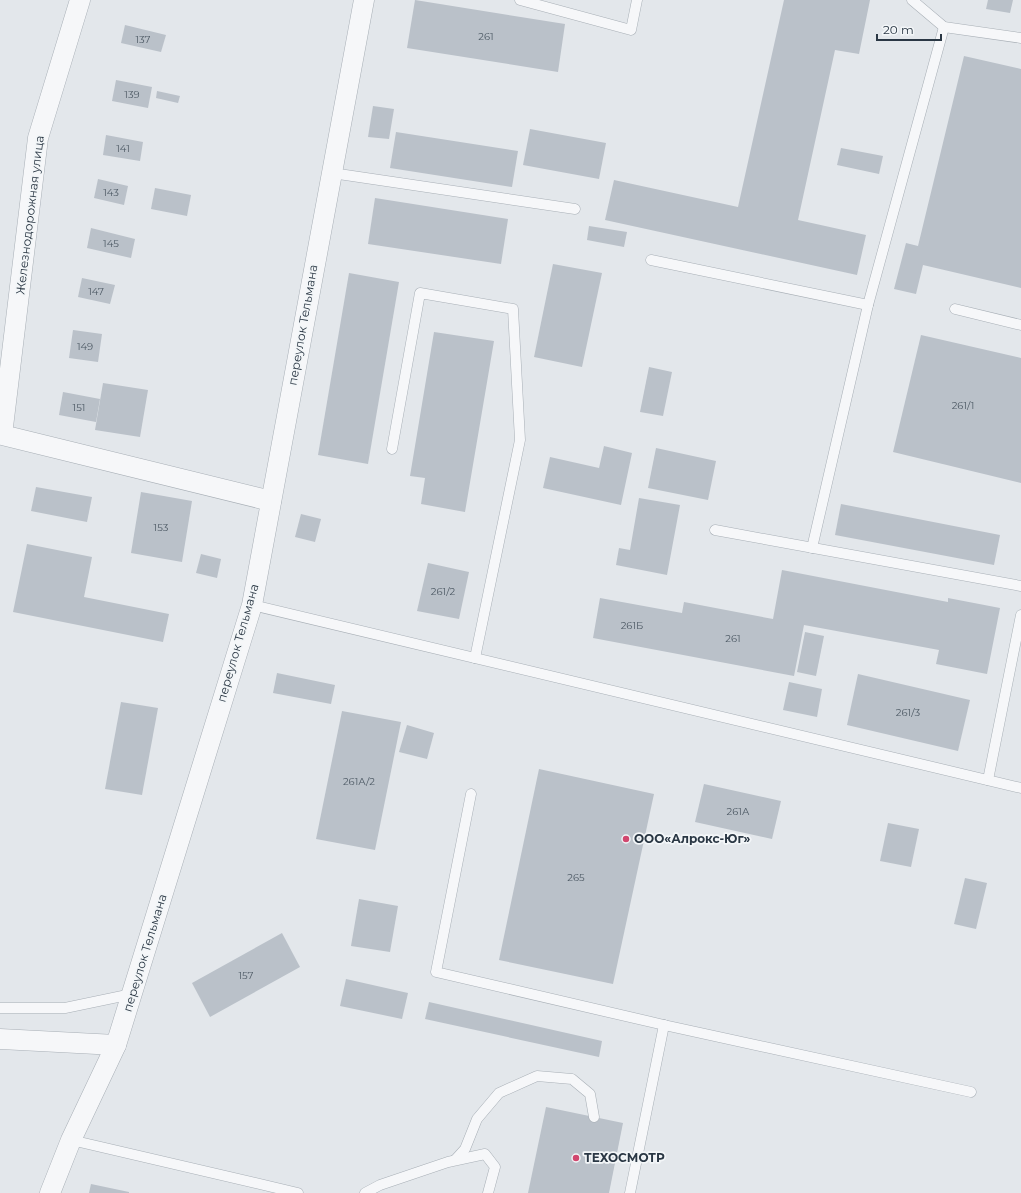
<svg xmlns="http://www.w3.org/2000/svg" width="1021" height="1193" font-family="Montserrat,sans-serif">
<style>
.building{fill:#bac1c9}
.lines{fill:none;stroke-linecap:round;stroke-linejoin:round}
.lane-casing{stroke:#a8afb6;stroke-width:11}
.street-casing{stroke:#a8afb6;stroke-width:21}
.lane{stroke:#f6f7f9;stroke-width:10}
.street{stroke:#f6f7f9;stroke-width:20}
.poi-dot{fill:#d1476f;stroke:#f3f6f8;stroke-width:1.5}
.labels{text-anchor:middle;stroke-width:3.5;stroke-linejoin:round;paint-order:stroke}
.number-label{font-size:10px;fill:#4e5a65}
.street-label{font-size:12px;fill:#2a3744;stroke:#f3f6f8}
.poi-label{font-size:12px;font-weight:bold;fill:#2a3744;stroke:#f3f6f8;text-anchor:start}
</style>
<rect width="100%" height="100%" fill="#e3e7eb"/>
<g class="building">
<path d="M415,0L565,24L558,72L407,48Z"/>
<path d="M784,0H870L859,54L835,50L798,220L866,235L857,275L605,220L614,180L738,207Z"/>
<path d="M988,0H1013L1010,13L986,9Z"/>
<path d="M125,25L166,35L161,52L121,43Z"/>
<path d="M964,56L1021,69V288L923,265L916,294L894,289L906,243L918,246Z"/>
<path d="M116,80L152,87L148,108L112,101Z"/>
<path d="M157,91L180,96L178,103L156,98Z"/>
<path d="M373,106L394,109L389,139L368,137Z"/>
<path d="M530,129L606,143L599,179L523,165Z"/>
<path d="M396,132L518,151L512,187L390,168Z"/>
<path d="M106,135L143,142L140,161L103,155Z"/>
<path d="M841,148L883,156L879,174L837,165Z"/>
<path d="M98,179L128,186L124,205L94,198Z"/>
<path d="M155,188L191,195L187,216L151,209Z"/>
<path d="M375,198L508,219L501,264L368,244Z"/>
<path d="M589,226L627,232L624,247L587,240Z"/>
<path d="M91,228L135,239L131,258L87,248Z"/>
<path d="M553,264L602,273L582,367L534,357Z"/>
<path d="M349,273L399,282L368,464L318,455Z"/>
<path d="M82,278L115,285L110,304L78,297Z"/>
<path d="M73,330L102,334L98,362L69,358Z"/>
<path d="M434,332L494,341L465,512L421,504L425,478L410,476Z"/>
<path d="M921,335L1021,358V483L893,452Z"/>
<path d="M649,367L672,372L663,416L640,412Z"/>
<path d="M103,383L148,390L140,437L95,430Z"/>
<path d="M63,392L100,399L96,422L59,415Z"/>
<path d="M604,446L632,453L621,505L543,488L550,457L599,468Z"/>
<path d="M656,448L716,461L708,500L648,488Z"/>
<path d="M36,487L92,497L87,522L31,511Z"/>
<path d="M141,492L192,501L182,562L131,553Z"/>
<path d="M639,498L680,505L667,575L616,565L619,548L630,550Z"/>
<path d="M841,504L1000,535L994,565L835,535Z"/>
<path d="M301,514L321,519L315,542L295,537Z"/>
<path d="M27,544L92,557L84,597L169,614L163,642L13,612Z"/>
<path d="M201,554L221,559L217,578L196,573Z"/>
<path d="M428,563L469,572L459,619L417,611Z"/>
<path d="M782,570L948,602V598L1000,608L987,674L936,664L939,650L804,625L794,676L593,638L600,598L682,613L684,602L773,619Z"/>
<path d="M805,632L824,636L816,676L797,672Z"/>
<path d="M277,673L335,685L331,704L273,693Z"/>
<path d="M858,674L970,700L958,751L847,725Z"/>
<path d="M789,682L822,689L817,717L783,710Z"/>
<path d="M121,702L158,708L142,795L105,789Z"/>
<path d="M342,711L401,722L375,850L316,839Z"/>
<path d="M407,725L434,733L427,759L399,752Z"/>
<path d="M539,769L654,794L613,984L499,960Z"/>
<path d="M704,784L781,801L772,839L695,822Z"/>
<path d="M888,823L919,829L911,867L880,861Z"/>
<path d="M965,878L987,883L976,929L954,924Z"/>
<path d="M359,899L398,906L390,952L351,946Z"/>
<path d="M282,933L300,967L210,1017L192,983Z"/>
<path d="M346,979L408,993L402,1019L340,1006Z"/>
<path d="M429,1002L602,1041L599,1057L425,1019Z"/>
<path d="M546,1107L623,1123L609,1193H528Z"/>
<path d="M91,1184L129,1192V1193H89Z"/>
</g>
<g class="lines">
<defs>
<g id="lane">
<path d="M520,0L631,30L637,0"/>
<path d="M912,0L944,27L1021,38"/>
<path d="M332,173L575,209"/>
<path d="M651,260L868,305"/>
<path d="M955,309L1021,325"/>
<path d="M392,449L420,293L513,309L520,440L475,658"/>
<path d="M715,530L1021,586"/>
<path d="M812,548L868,305L944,27"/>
<path d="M252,605L1021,788"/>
<path d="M988,780L1021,615"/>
<path d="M471,794L436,972L664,1025L971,1092"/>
<path d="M0,1008H65L132,994"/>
<path d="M71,1140L298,1193"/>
<path d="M455,1160L465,1149L477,1119L499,1093L537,1076L572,1079L590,1094L594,1117"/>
<path d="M365,1193L380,1185L448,1162L485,1154L495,1167L488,1193"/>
<path d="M630,1193L664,1025"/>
</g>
<g id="street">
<path d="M80,0L38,138L2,435L271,501"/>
<path d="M0,1039L116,1045"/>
<path d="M50,1193L71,1140L116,1045L252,605L364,0"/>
</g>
</defs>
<use href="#lane" class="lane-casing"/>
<use href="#street" class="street-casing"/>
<use href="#lane" class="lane"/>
<use href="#street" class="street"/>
</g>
<g class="poi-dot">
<circle cx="626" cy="839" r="4"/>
<circle cx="576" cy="1158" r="4"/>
</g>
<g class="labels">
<g class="number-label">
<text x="486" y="40">261</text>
<text x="143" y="43">137</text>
<text x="132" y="98">139</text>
<text x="123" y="152">141</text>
<text x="111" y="196">143</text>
<text x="111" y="247">145</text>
<text x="96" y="295">147</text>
<text x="85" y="350">149</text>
<text x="963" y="409">261/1</text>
<text x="79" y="411">151</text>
<text x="161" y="531">153</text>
<text x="443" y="595">261/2</text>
<text x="632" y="629">261Б</text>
<text x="733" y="642">261</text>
<text x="908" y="716">261/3</text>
<text x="359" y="785">261А/2</text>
<text x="738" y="815">261А</text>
<text x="576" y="881">265</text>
<text x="246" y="979">157</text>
</g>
<g class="street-label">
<text transform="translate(30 215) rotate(-83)" y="4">Железнодорожная улица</text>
<text transform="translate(303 325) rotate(-80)" y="4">переулок Тельмана</text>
<text transform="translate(238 643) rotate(-74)" y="4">переулок Тельмана</text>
<text transform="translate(145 953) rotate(-73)" y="4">переулок Тельмана</text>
</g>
<g class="poi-label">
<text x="634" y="843">ООО«Алрокс-Юг»</text>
<text x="584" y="1162">ТЕХОСМОТР</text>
</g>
</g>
<path d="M877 34v6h64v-6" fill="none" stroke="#2a3744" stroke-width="2"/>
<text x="883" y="34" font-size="12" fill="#2a3744" stroke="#f3f6f8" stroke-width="3" paint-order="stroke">20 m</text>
</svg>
